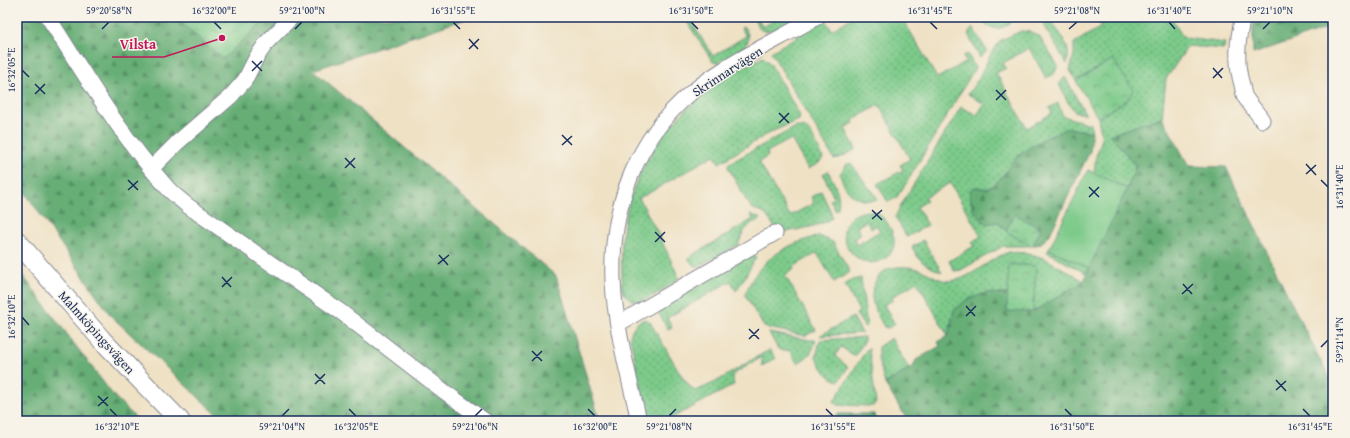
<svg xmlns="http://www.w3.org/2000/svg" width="1350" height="438" font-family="'Gentium Book Plus',serif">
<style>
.grass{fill:url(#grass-dots);stroke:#4c7c74;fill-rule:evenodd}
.forest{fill:url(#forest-firs);stroke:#406e6a}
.park{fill:url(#park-crowns);stroke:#4c7c74}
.garden{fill:#7dca8a;stroke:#4c7c74}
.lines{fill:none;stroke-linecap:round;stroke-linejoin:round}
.minor-casing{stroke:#858891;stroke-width:17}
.major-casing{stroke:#858891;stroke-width:21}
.minor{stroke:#fff;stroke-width:15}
.major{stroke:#fff;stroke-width:19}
.ticks{fill:none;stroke:#1b2f5e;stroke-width:1.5}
.labels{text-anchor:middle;stroke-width:3;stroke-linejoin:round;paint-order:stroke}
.street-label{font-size:13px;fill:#1b2f5e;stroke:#f7f3e8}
.leader{fill:none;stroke:#c2185b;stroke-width:1.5}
.callout-dot{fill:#c2185b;stroke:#f7f3e8;stroke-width:1.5}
.callout-label{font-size:14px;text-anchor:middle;font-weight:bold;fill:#c2185b;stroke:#f7f3e8;stroke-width:3;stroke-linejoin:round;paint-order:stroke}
.neatline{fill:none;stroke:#1b2f5e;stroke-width:1.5}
.ticks-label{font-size:10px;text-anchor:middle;fill:#1b2f5e}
</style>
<defs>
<pattern id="grass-dots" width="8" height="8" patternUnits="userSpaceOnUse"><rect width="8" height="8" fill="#7dca8a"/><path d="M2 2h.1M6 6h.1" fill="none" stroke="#66a474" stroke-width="1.8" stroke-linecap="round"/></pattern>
<pattern id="forest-firs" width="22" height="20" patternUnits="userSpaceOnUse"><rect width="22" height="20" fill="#66ae76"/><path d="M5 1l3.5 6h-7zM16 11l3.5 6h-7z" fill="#538e64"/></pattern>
<pattern id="park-crowns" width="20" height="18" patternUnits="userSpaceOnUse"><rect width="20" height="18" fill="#7dca8a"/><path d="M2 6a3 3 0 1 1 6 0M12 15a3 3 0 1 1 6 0" fill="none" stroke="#66a474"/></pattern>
</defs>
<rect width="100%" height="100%" fill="#f7f3e8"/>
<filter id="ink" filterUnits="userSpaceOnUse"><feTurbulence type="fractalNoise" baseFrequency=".025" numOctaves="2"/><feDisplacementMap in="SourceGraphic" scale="8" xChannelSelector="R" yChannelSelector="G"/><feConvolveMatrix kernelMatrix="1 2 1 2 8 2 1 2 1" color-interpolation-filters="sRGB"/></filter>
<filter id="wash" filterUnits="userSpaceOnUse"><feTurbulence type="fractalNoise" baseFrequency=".012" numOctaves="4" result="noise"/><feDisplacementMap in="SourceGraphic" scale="16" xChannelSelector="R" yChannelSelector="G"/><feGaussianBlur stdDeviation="0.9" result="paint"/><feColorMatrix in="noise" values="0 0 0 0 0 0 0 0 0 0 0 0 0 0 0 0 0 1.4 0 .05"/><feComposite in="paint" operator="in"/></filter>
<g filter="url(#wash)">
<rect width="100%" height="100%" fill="#efe1c4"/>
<g class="grass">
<path d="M689,17H702L692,23L713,56L746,36L741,28L744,27C759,46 731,55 718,63L713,62L685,19Z"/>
<path d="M757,17L763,27L779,17H797C786,24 774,34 761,30L755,21Z"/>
<path d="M853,17H906L903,19L937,78L966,62L963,56L968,54L975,68L907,182L896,198L888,202L877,184L903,170L900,165L910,159L879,105L853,120L854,123L845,128L856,149L842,157L834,159L829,151L771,52L825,20L832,30Z"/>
<path d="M977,17H1017C1002,32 991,32 977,17Z"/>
<path d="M1106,17H1171L1181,34L1186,38L1225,43L1224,49L1188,46L1166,79L1162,117L1110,135L1136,166L1127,189L1094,173L1096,156L1102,139L1098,118L1128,99L1113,59L1076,81L1070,70L1074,54V43L1101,27L1099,22Z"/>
<path d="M1048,22H1052C1061,36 1072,46 1067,64L1043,25Z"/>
<path d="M973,28L987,51L980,58L968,34Z"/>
<path d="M1021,31L1030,32L1039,36L1058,66L1054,74L1046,78L1029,48L1003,63L1006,68L996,73L1027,128L1052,113L1049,108L1058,103L1063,116L1090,124L1092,132L1067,128L1037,143L1018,156L997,183L987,189L975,187L998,222L1006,231L1032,246H1003L961,270L954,271L949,261L974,246L972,242L981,236L950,183L925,197L927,201L917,207L928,225L907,237L895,217L904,200L961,107L977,115L984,104L968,94L977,81L992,52L1001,40Z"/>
<path d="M763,57L770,63L800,116L799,120L771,132L719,163L714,155L649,193L639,198L661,239L679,278C670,286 646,303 635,301C629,300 626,295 623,291C621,263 620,233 628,206C647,138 700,86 763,57Z"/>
<path d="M1065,77L1085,113V114L1075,112L1067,101L1059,84Z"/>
<path d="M796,127C797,127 802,127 803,127C812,130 819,150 823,158L819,163L808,169L791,139L767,152L768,156L759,162L790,216L814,203L811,197L821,191L831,212L832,217C826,226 790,231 779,233L765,214L752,208L746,200L728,167L729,164L737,159Z"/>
<path d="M851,163L869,188L872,190L877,198V200C856,203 845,193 840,174L847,164Z"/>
<path d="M828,171C834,183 841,194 838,208L835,210L830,200L834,198L823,174Z"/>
<path d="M874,211C889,219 903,244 887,257C856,281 822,223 862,212C866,211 871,211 874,211ZM866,221L871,229L876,225L880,231L857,245L854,239L861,234L857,227Z"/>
<path d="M750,214L761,219L752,223L744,231L738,245L699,266H694L688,258L753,219Z"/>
<path d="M819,236L833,242L850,272L834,282L817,253L793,267L794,269L785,275L816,330L805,336L764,327L745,295C757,261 785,244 819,236Z"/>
<path d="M923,240L942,272C925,265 921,264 912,247Z"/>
<path d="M1049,249L1089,268L1087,274L1047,252Z"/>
<path d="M1009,252L1028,253L1046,259L1084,281L1033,312L1036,266L1010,264L1008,294L986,293L954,310L948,336L917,282L892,297L893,300L884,305L895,324L888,328L884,327C875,310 866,297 877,279C885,265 904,265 918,269C931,273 941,284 956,280C970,277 983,265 996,258C1000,255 1005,254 1009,252Z"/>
<path d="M752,254L756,257L745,277L736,291L731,281L667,318L672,327L668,329L659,314L663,306Z"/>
<path d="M861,278L867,326L865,327L864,326L856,314L859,311L845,285L852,280Z"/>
<path d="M853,317L862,333L820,336L821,335Z"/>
<path d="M645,319L650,322L683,378L694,391C721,383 744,362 770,350L776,358L762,366V357L732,375L734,385L666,421H648L630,337C632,327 636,322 645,319Z"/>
<path d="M769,333L810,340H816C812,353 809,357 797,363L789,350L783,351L778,349Z"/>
<path d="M864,337V342L855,356L841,347L835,356L848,367L839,381C826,378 822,367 816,357L820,340Z"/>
<path d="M891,338L909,369L885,384L878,358V347Z"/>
<path d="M867,349H869L876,403L873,406L837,405L834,401Z"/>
</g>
<g class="forest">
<path d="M17,17H471L313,70L556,276L600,421H224L111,316L17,181Z"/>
<path d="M1257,17H1333V26L1253,54V26Z"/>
<path d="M1162,117L1189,166L1226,167L1293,306L1333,385V421H908L885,384L913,367L916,360L940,346L938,342L948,336L954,310L966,300L986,293L1008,294L1007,311L1033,312L1084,281L1089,268L1127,189L1136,166L1110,135Z"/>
<path d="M1067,128L1092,132L1090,151L1049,236L1040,244L1032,246L1041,229L1015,215L1006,231L998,222L986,224L973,210L969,191L975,187L987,189C1003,180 1006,169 1018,157C1031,144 1050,136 1067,128Z"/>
<path d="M17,268L113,395L139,421H17Z"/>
<path d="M839,414H874L876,421H829L828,420Z"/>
</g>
<g class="park">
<path d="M175,17H268L223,59Z"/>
<path d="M1113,59L1133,90L1128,99L1098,118L1076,81Z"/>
<path d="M1015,214L1041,229L1032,246L1006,231Z"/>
<path d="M1009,264L1036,266L1033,312L1007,311Z"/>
</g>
<path class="garden" d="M1088,170L1127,189L1089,268L1049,249Z"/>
</g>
<g filter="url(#ink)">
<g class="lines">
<defs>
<g id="minor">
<path d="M48,17C84,73 120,135 165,185C171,193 180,199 188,206L341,312L445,392L485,421"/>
<path d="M1243,17C1237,40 1235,62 1242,85C1243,89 1243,94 1245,97C1250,105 1257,112 1262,120"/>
<path d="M151,169L178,142L231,96L245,80L256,58L267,42L292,17"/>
<path d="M618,324L775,233"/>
<path d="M639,421C629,376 615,327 613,281C610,209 636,138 692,92C729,62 776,41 817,17"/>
</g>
<path id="major" d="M17,241L102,340L180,421"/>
</defs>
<use href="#minor" class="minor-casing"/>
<use href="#major" class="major-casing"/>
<use href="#minor" class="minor"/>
<use href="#major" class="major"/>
</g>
</g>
<path class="ticks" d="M214,22L221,29M453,22L460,29M691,22L698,29M930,22L937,29M1169,22L1175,29M102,29L109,22M295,29L302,22M1069,29L1077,22M1263,29L1270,22M469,39L478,49M469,49L479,39M252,61L262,71M1213,68L1222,78M22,70L29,77M252,71L262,61M1213,78L1223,68M35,84L45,94M996,90L1006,100M35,94L45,84M996,100L1006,90M779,113L789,123M779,123L789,113M562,135L572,145M562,145L572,136M345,158L355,168M1306,164L1316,175M345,168L355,158M1306,174L1316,165M128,180L138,190M1321,180L1328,187M1089,187L1099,197M128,190L138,181M1089,197L1099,187M872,210L882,220M872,219L882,210M655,232L665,242M655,242L665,232M439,255L448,265M438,264L449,255M222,277L231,287M1183,284L1192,294M222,287L232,277M1182,294L1193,284M966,306L975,316M966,316L976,306M22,317L29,325M749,329L759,339M749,339L759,329M1321,347L1328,340M532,351L542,361M532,361L542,351M315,374L325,384M1276,380L1286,391M315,384L325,374M1276,390L1286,381M98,396L108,406M98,406L108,397M110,409L117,416M349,409L356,416M588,409L595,416M826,409L833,416M1065,409L1072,416M1303,409L1310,416M282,416L289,409M475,416L482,409M669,416L676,409"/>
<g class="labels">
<g class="street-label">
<text transform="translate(727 71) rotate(-33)" y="5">Skrinnarvägen</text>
<text transform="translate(97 332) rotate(48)" y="5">Malmköpingsvägen</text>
</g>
</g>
<path class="leader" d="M222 38L164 57H112"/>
<circle class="callout-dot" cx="222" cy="38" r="4"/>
<g class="callout-label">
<text x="138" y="49">Vilsta</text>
</g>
<rect width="1350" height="438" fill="none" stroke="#f7f3e8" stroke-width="44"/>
<rect x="22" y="22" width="1306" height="394" class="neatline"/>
<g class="ticks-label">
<text x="109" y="14">59°20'58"N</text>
<text x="214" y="14">16°32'00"E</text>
<text x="302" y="14">59°21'00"N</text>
<text x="453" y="14">16°31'55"E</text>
<text x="691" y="14">16°31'50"E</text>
<text x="930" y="14">16°31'45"E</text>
<text x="1077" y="14">59°21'08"N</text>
<text x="1169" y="14">16°31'40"E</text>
<text x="1270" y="14">59°21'10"N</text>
<text transform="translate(11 70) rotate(-90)" y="4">16°32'05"E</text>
<text transform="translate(1339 187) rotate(-90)" y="4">16°31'40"E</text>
<text transform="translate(11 317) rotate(-90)" y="4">16°32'10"E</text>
<text transform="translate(1339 340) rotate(-90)" y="4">59°21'14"N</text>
<text x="117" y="430">16°32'10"E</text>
<text x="282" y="430">59°21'04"N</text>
<text x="356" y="430">16°32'05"E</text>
<text x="475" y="430">59°21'06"N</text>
<text x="595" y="430">16°32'00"E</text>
<text x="669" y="430">59°21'08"N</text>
<text x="833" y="430">16°31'55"E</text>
<text x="1072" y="430">16°31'50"E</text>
<text x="1310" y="430">16°31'45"E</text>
</g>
</svg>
